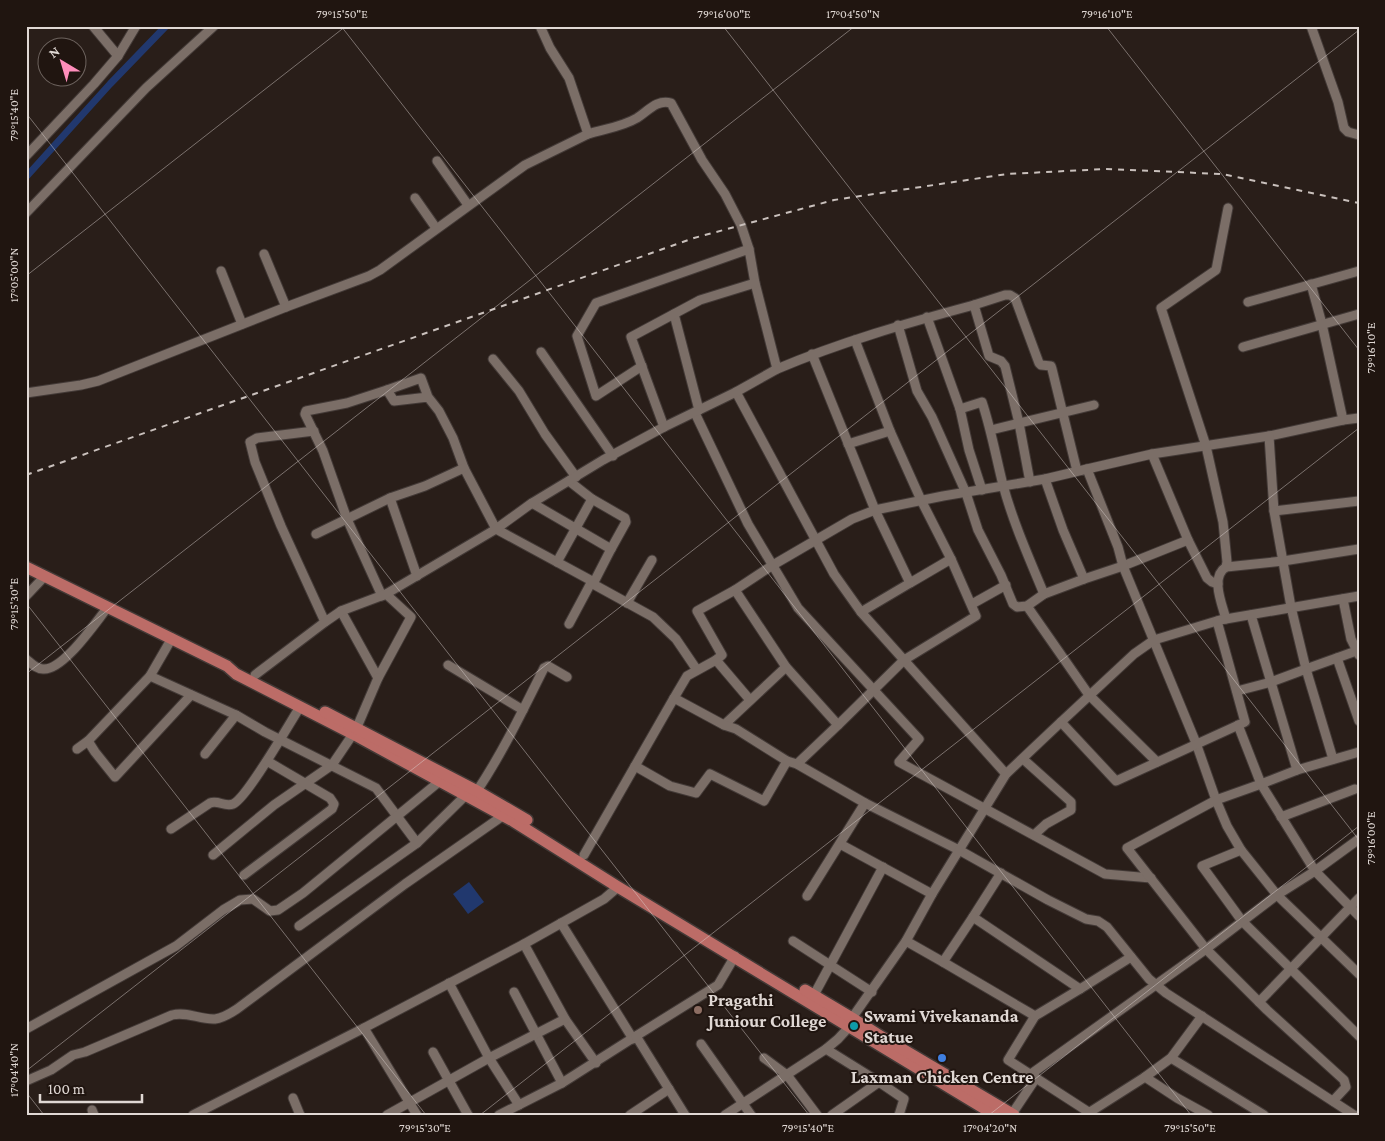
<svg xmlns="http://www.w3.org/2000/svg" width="1385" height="1141" font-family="'Crimson Pro',serif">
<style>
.water{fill:#21386e}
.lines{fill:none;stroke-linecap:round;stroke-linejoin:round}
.canal{stroke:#21386e;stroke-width:7}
.minor-casing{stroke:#433a37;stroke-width:11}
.major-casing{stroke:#433a37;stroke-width:14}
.minor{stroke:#7b6e67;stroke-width:9}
.major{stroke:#bc6c67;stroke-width:11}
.rail{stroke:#c9c0bc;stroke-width:2;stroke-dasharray:6 6;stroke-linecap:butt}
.ticks{fill:none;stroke:#e0d8d4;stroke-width:1;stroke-opacity:0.45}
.education-dot{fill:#8d6e63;stroke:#201510;stroke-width:2}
.culture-dot{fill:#0f9aa8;stroke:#201510;stroke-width:2}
.shop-dot{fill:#3f7fe0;stroke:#201510;stroke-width:2}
.labels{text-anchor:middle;stroke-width:4;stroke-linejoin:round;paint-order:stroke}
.poi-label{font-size:18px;font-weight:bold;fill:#e0d8d4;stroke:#201510;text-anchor:start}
.neatline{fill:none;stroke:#e0d8d4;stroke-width:2}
.ticks-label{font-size:12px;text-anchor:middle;fill:#e0d8d4}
</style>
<rect width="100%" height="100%" fill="#291e19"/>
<path class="water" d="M469,882L484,902L468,914L453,894Z"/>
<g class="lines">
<path class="canal" d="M26,177L110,84L166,26"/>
<defs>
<g id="minor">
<path d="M93,26L118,56"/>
<path d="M1311,26L1338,102L1344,128L1348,132L1359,135"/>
<path d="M588,134C604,129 622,127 637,118C648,111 657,99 671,103L702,160L725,194L741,225L749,249"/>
<path d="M26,156L94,84L118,56L136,26"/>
<path d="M437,161L468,205"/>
<path d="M415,198L436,228"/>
<path d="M26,213L146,88L214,26"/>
<path d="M264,254L286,307"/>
<path d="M221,271L242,324"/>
<path d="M1311,284L1322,324L1343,420L1359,418"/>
<path d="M1248,302L1359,271"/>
<path d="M974,305L1005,295H1010L1015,298L1039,363L1041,365L1051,366L1052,369L1077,471"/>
<path d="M674,314L699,410"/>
<path d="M927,317L960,409"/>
<path d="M898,325L917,391L932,417L966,493L978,530L1001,575L1013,604L1017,607L1027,606L1044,594"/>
<path d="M1243,347L1359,314"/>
<path d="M541,352L613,456"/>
<path d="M812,354L875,510L910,583L951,559"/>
<path d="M493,359L519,391L545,434L576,477"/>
<path d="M642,366L596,396L577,336L596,303L749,249L755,283L777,369C841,342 907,323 974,305L989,356L1001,361L1005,366L1019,423L1030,482"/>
<path d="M736,392L834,574L861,612L1006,774"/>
<path d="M26,393L81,385L98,381L286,307L369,276L380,270L525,165L588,134L569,78L550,48L540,26"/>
<path d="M428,397L394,401L387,390L421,378L428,397L439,411L453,438L464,468L496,529L592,581L569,624"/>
<path d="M695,413L748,524L798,608L919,739L899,762L1105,874L1151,878"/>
<path d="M1343,420L1269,436L1274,511L1359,501"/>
<path d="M664,427L631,337L700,300L755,283"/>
<path d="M991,430L1094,405"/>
<path d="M314,431L257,438L250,442L255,462L281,526L325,622"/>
<path d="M848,444L890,431"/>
<path d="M1152,454L1188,540L1207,578L1212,582L1218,584"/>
<path d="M1087,469L1152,454L1269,436"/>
<path d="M1045,479L1063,530L1084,579L1123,566L1188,540"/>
<path d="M569,481L592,499L625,518L626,522L611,549"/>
<path d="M982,490L969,450L960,409L982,402C991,429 996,457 1003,485C1013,522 1029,558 1044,594L1084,579"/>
<path d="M532,503L611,549L593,584L653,617L676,639L697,670"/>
<path d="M1274,511L1291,607L1306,669L1359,650"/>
<path d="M316,534L390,498"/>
<path d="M557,562L592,499"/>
<path d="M1226,567L1283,561L1359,549"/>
<path d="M417,576L390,498L425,486L464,468"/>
<path d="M735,590L786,667L838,725L904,660L976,616L951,559L921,500L890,431L855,340"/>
<path d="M26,596L45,576"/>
<path d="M382,596L347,519L323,451L305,414L306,411L347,403L387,390"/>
<path d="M1343,599L1351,639L1359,655"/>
<path d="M627,603L652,560"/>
<path d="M972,604L1006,585"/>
<path d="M1027,606L1089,695L1157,762"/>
<path d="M341,611L378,678L411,617L386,594"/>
<path d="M861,612L910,583"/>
<path d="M1251,615L1297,770"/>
<path d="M1226,619C1222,604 1210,577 1226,567L1227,562L1223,522L1206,446L1161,308L1216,270L1228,208"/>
<path d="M172,638L150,676L88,741L95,752L115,777L191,695"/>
<path d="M1337,658L1359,721"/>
<path d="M26,659C31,663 36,669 43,669C63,671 95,623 108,607"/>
<path d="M716,660L750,700"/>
<path d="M448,665L523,710"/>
<path d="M255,675L325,622L341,611L386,594L496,529L532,503L603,460L664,427L736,392L777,369"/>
<path d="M150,676L236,715L265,732L376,788L417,843"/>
<path d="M1237,691L1271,682L1306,669L1333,759"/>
<path d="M674,698L687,676L716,660L722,655L697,611L735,590L773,565L852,519L875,510L943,496L1045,479L1087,469L1118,547L1123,566L1196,743L1216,800L1261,784L1315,871L1359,916"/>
<path d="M1061,722L1134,654L1154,640L1220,620L1359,596"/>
<path d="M724,725L786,667"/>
<path d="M1238,725L1261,784L1297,770L1359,752"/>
<path d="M357,727L378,678"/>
<path d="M77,749L88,741"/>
<path d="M205,754L236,715"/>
<path d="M1023,759L1071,802V810L1046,824L1034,835"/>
<path d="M797,764L838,725"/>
<path d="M635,766L670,786L696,793L710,774L764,801L787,761"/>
<path d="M477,791C503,752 523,710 544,668L548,666L567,677"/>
<path d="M1281,817L1355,789"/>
<path d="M171,829L210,803C218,800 225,807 233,804C247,798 289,724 300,707"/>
<path d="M840,844L932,894"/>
<path d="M1241,850L1227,826L1216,800L1127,848L1206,949L1267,1010L1344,1080L1346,1087L1333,1101"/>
<path d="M213,855L274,805L332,765L353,734"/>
<path d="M584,855L674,698L724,725L736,729L787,761L797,764L865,803L959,850L1048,900L1086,919L1098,921L1107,927L1149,979L1166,993L1354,1115"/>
<path d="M244,875L332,809L334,804L330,798L267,761"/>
<path d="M807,896L865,803"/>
<path d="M973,917L1001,873"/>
<path d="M561,923L633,1039"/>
<path d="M299,926L417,843L466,795"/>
<path d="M793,941L872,992"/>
<path d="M906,941L943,962"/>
<path d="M524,944L565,1019L596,1063"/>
<path d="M1131,957L1080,989L973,917L943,962L1035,1016L1008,1060L1087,1111L1090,1112L1145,1077L1177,1098L1208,1115"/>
<path d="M1359,974L1277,895L1241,850L1202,866L1242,921L1359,1036"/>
<path d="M449,983L489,1058L519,1105"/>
<path d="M514,992L562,1083"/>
<path d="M814,995L883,867"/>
<path d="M1259,1002L1359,898"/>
<path d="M1035,1016L1080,989"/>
<path d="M852,1018L906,941L932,894L1006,774L1061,722L1116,781L1245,722L1217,621"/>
<path d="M26,1029L176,946L223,910L240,900L253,899L270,911L278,910L303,893L440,781"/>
<path d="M701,1044L751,1115"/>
<path d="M826,1049L879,1082L904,1099L899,1115"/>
<path d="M433,1052L468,1115"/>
<path d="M764,1058L787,1075L817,1115"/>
<path d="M1171,1058L1264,1115"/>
<path d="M1031,1074L1206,949L1277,895L1315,871L1359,839"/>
<path d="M1145,1077L1171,1058L1202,1016"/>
<path d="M26,1081L51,1070L73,1055L85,1052L172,1015C187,1011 200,1020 215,1019C223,1018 231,1013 237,1009L405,884L504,815"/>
<path d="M293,1098L300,1115"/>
<path d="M92,1110L94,1115"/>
<path d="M1012,1114L1036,1078"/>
<path d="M193,1115L364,1028"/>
<path d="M387,1115L489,1058L565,1019"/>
<path d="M417,1115L364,1028L524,944L604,899L618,887"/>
<path d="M499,1115L562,1083L636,1036"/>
<path d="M630,1115L669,1089"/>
<path d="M685,1115L636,1036L718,985L735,956"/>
<path d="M725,1115L826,1049L838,1039L849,1027"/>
<path d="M832,1115L879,1082"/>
</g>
<g id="major">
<path d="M26,567L227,666L236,674L353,734L513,821L618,887L995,1115"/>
<path d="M325,712L477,791L527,820"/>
<path d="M805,990L852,1018L877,1034L1014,1115"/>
</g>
</defs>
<use href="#minor" class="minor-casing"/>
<use href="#major" class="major-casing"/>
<use href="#minor" class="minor"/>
<use href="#major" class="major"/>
<path class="rail" d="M26,475L694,238L834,200L1007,174L1106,169L1222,174L1359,203"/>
</g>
<path class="ticks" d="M341,26L1191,1115M723,26L1359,840M1106,26L1359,350M26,113L809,1115M26,276L346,26M26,603L426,1115M26,674L855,26M26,1071L1359,30M26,1092L44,1115M480,1115L1359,428M989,1115L1359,826"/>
<circle class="education-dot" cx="698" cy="1010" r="5"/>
<circle class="culture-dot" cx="854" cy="1026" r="5"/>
<circle class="shop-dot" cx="942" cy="1058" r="5"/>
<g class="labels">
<g class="poi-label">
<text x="708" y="1006">Pragathi<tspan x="708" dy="21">Juniour College</tspan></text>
<text x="864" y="1022">Swami Vivekananda<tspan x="864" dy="21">Statue</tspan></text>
<text x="942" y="1083" text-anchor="middle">Laxman Chicken Centre</text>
</g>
</g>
<rect width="1385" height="1141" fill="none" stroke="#201510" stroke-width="55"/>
<g transform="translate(62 62) rotate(322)"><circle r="24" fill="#201510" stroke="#6d635e"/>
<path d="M0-4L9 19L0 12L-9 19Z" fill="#ff8ebb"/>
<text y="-8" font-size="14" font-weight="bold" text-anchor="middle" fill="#e0d8d4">N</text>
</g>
<path d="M40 1094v8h102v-8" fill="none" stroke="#e0d8d4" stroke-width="2.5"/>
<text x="48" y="1094" font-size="15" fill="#e0d8d4" stroke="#201510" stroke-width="4" paint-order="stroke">100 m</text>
<rect x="28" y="28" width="1330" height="1086" class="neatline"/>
<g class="ticks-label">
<text x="342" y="18">79°15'50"E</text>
<text x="724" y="18">79°16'00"E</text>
<text x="853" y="18">17°04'50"N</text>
<text x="1107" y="18">79°16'10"E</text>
<text transform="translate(14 115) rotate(-90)" y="4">79°15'40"E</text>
<text transform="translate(14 275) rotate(-90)" y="4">17°05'00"N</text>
<text transform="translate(1371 348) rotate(-90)" y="4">79°16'10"E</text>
<text transform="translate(14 604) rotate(-90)" y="4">79°15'30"E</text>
<text transform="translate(1371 838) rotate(-90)" y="4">79°16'00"E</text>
<text transform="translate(14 1070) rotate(-90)" y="4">17°04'40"N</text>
<text x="425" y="1132">79°15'30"E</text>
<text x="808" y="1132">79°15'40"E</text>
<text x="990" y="1132">17°04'20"N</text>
<text x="1190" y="1132">79°15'50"E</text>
</g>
</svg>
